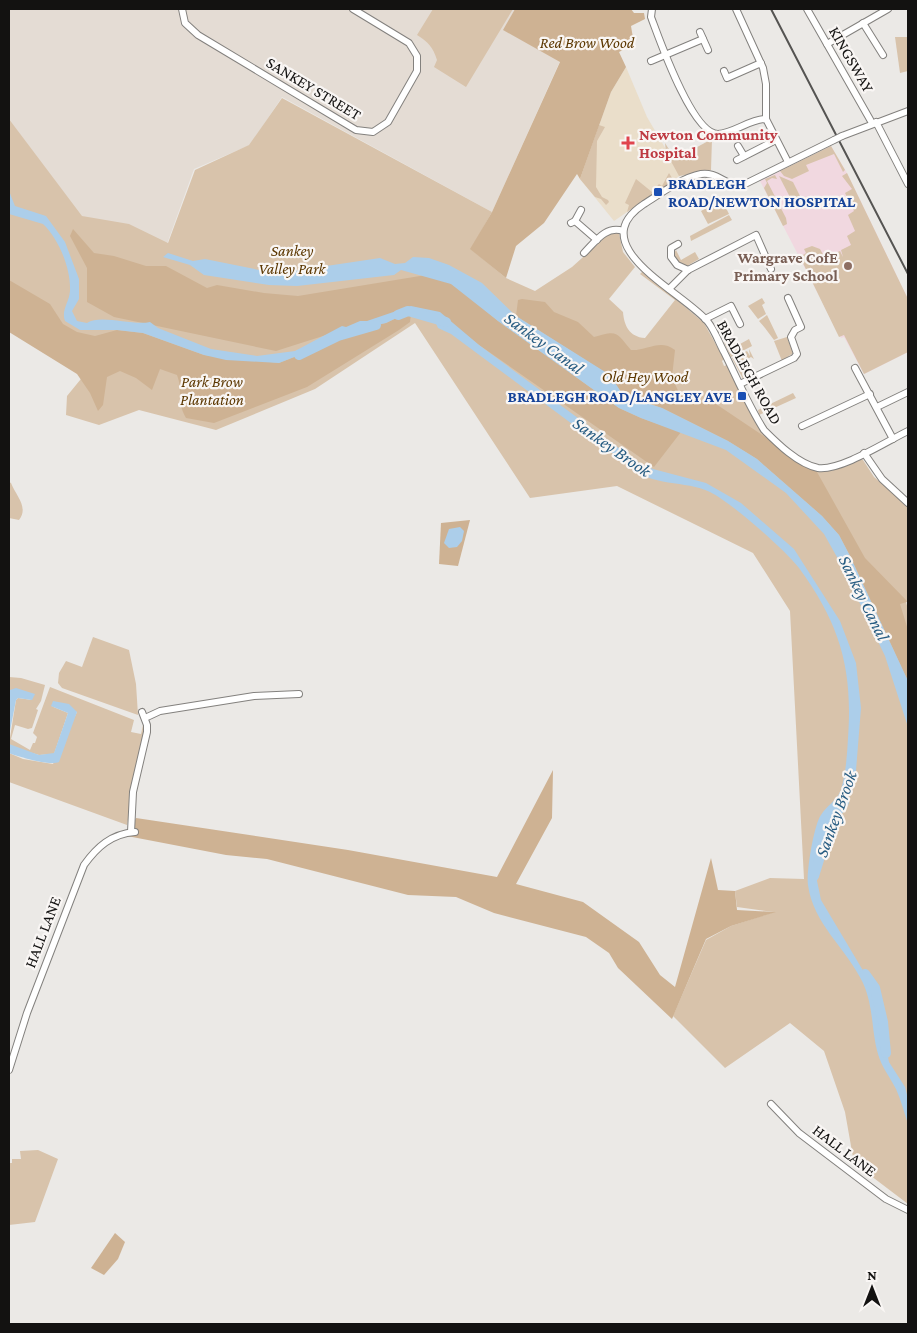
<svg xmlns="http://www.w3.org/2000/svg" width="917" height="1333" font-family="'Crimson Pro',serif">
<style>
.built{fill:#e4dcd4}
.education{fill:#f1d8e0}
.medical{fill:#eadeca}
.green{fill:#d8c3ab}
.forest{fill:#ceb293}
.water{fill:#acceea}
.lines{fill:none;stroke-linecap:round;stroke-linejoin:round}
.river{stroke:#acceea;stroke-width:10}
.street-casing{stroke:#83817e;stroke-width:8}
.street{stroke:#fff;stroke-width:6}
.rail{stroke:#555452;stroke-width:2}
.street-bridge-casing{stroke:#83817e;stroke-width:8;stroke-linecap:butt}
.street-bridge{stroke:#fff;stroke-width:6}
.health-dot{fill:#e0444e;stroke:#f9f6f4;stroke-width:2}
.transit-dot{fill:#1a4fb4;stroke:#f9f6f4;stroke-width:2}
.education-dot{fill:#8d6e63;stroke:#f9f6f4;stroke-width:2}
.labels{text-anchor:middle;stroke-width:4.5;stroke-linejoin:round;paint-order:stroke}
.park-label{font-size:16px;font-style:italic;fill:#5c3700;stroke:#f9f6f4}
.street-label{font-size:16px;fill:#131211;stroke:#f9f6f4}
.health-label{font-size:16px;font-weight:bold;fill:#be3a42;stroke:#f9f6f4;text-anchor:start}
.transit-label{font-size:16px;font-weight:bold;fill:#164399;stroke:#f9f6f4;text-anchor:start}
.education-label{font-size:16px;font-weight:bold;fill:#785e54;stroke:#f9f6f4;text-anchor:end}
.water-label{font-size:18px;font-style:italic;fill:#275c82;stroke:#f9f6f4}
</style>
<rect width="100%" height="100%" fill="#ebe9e6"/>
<path class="built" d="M9,9H515L504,30L560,61L492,212L282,97L250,145L194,169L167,244L81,216L9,119Z"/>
<path class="education" d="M831,146L847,173L908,299V352L864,374L844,337L841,338L760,181Z"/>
<path class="medical" d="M626,67L647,117L681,175L614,221L580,179L611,92Z"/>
<g class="green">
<path d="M433,9H513L466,87L434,67L437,60C433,47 428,42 417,35Z"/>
<path d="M895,37H908V71L900,73Z"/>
<path d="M282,98L492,212L471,249L506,278L535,291L572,267L611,232L619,233L623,252L635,267L609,299L623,312C624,325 629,337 645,338L675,300L640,274L643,271L704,323L724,359L722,361L724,366L727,365L768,439L817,471H831L859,459L863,460L874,477L908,506V601L906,602L908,609V1204L854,1163L845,1112L824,1051L790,1023L725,1068L673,1016L706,940L731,926L774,912L737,907L735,891L770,878L804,879L790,611L753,553L617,486L530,498L415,323L315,389L216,430L139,410L99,425L66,415L67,396L85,374L9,330V119L82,216L129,224L168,243L195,170L249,145Z"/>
<path d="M599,125L605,127L597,141L596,187L602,197L608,200L609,202L606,205L601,199L595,197L580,179Z"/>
<path d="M712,139L711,170C700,169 689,175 679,176L666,152L665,143L675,159Z"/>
<path d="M831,146L845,170L843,172L834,154L806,165L809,171L792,179L784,176L780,171Z"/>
<path d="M669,173L672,178L669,184L627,212L629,205L625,203L636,179L652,192L659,184L662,186Z"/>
<path d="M847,173L908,299V352L864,374L844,335L839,337L800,257L806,253L804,249L812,246L820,249L825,258L840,251L843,257L841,250L851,245L847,236L855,231L848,215L854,211L845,193L852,189L842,176Z"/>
<path d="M775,175L777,179L772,178L767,181L786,218L787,224L783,226L764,188L767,183L765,179Z"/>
<path d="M779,176L793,182L802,200L800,205H794Z"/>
<path d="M721,198L729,214L708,224L701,211L710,206V202Z"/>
<path d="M729,215L732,220L691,241L690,236Z"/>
<path d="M676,250L681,260L695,252L699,259L687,266L678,262L673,255Z"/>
<path d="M762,298L765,303L762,305L766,314L758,319L748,306Z"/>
<path d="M767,315L778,338L774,340L765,328L770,325L765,328L759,321Z"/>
<path d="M732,336L742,350L740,344L749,339L752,346L731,357L723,340Z"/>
<path d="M787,337L793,353L782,361L774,341Z"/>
<path d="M749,349L754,359L751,357L739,364L745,374L752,370L753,373L743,379L732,358L747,351L750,356Z"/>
<path d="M793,393L796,398L759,415L758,410Z"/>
<path d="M9,482L11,483C16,496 29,507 19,520L9,518Z"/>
<path d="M93,637L129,650L136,684L138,715L62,688L58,683L59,673L66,661L82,667Z"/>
<path d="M9,677L21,678L45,685L41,701L36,709L38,710L32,728L28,729L15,725L11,739L30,750L33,743H35L37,737L33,733L50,687L134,720L131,732L141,734L143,725V734L127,825L9,782V753L23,759L53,764L77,712L51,706L68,713L54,754L39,755L11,747L9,744L16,700L18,698L32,700L10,690L9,693Z"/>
<path d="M38,1150L58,1159L35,1222L9,1225V1163H12V1159H21L20,1151Z"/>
</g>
<g class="forest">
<path d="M515,9H631L634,13H644L645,19L631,26L634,44L619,52L626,67L611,92L580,179L577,174L544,223L516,246L506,278L470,249L492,212L560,62L503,30Z"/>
<path d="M73,229L94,253L114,256L146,266H166L207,288L217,285L264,293L298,296L426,275L445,280L461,290L498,321L619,408L641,418L681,432L654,467L479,345L440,314L414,307L276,351L114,317L87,302V268L70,236Z"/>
<path d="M9,280L50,304L63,324L77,332L95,336L117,330L143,333L204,355L279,363L317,348L338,336L366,326L386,323L407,313L411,314L410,322L399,330L307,387L214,423L186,418C175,398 184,394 177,375L160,369L152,390L136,378L120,371L107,377L103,405L98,411L90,393L77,374L9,332Z"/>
<path d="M522,299L545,302L554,312L578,322L594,337C618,330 616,332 631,350C647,351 660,338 675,350L672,377L679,393L691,399L713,402L817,472L865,558L906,600L907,602L900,604L908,630V681L849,554L839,535L822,516L757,459L728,441L662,408L623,395L609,375L516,316L518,300Z"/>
<path d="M470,520L458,566L439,564L441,523Z"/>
<path d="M553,770L552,818L516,884L583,902L639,942L660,975L675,987L711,858L718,890L735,891L737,910L776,912L731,926L706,939L672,1019L618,968L609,953L586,937L494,913L456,897L408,895L267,859L226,855L127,836L136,818L348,850L497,877Z"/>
<path d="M115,1233L125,1242L118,1259L104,1275L91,1268Z"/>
</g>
<g class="water">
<path d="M9,191L15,206L46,216L65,242L79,279V299L72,311L77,321L87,323C101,314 133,326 150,322L158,328L211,349L257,356L295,351L342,326L346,327L360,321H367L411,306L440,312L479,345L639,463L653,469L706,483L741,503L794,549L840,621L856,663L861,708L855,783L844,807L829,820L816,876L821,900L874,989L889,1062L905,1087L908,1099V1124C904,1112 901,1100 896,1089C890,1077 882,1068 878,1054C871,1029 874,1008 863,983C847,949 813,924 808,885C806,873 814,824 821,815C827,805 837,801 841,790C846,773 847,755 848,738C853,669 840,624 799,568C784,549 732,503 710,492C686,480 649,487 631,466L599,444L451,334L438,328L433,317L409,312L386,323L351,331L317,348L279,363L226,360L204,355L143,333L117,330H80L65,321C61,310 69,303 70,291C71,269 59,239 43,224L9,214Z"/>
<path d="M168,253L193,261L205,259L269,272H286L380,258L395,264L405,263L413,257L429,258L449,265L482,283L516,316L610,375L623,395L662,408L728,441L757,459L822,516L839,535L849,554L908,681V727L885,656L842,566L824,534L786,493L726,450L641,418L619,408L498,321L451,284L401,270L394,275L297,286L269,285L204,275L190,265L163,257Z"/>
<path d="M460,527L464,531L462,541L457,547L449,548L444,543L449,529Z"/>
<path d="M16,688L35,694L32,700L18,698L16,700L9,736V693L10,690Z"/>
<path d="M53,701L69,704L77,712L59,762C49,766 20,757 9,753V744L39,755L54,753L68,713L51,706Z"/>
</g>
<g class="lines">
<g class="river">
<path d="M398,315L408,311L446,322"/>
<path d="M299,355L338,336L376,325"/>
<path d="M814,876L831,821L844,802"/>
<path d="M865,974L875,988L883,1022L886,1053"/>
</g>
<defs>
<g id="street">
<path d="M182,9L185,23L198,35L356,130L373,132L388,122L417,71V56L409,43L353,9"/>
<path d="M652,9L651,17C659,38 692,134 718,134C734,133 750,119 766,119"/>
<path d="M736,9L763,68L766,84V119L788,162"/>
<path d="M807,9L872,123"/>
<path d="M863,23L883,55"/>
<path d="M700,32L708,50"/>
<path d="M827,44L888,9"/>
<path d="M651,61L703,39"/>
<path d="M724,71L727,78L761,63"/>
<path d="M876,122L908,184"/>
<path d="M842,136L908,111"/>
<path d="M834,140L743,185C728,188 717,171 701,174C681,178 660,194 644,204C580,246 685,293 708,322C715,331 719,343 724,352C737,378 748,405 764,430C777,443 798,464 818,468C841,471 887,441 908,431"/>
<path d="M738,146L744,156"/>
<path d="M737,160L776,140"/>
<path d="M575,221L581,210"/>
<path d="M571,223L575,221L597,240"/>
<path d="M678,244L671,248V257L677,265L688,270"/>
<path d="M584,253C595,242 606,225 623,231"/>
<path d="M669,289L688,270L756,235L771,269"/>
<path d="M705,319L731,306L740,324"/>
<path d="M855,368L893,439"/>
<path d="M740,384L794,358L797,354L791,337L795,330L801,327L788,298"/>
<path d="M877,407L908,392"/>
<path d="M802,426L870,394"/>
<path d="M864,453L882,479L908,503"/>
<path d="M145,718L160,711L254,696L299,694"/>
<path d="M131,832L133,792L147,732V725L142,712"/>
<path d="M9,1070L27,1013L84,865C97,847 111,834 135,832"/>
<path d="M771,1104L799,1133L886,1199L908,1210"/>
</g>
</defs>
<use href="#street" class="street-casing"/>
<use href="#street" class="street"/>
<path class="rail" d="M771,9L908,274"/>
<defs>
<path id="street-bridge" d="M834,140L842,136"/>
</defs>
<use href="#street-bridge" class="street-bridge-casing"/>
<use href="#street-bridge" class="street-bridge"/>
</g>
<path class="health-dot" d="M625.5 135.5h5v5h5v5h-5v5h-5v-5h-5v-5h5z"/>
<g class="transit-dot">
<rect x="653" y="187" width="10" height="10" rx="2.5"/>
<rect x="737" y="391" width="10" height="10" rx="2.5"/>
</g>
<circle class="education-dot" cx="848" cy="266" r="5"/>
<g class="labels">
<g class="park-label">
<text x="587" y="48">Red Brow Wood</text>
<text x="292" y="256">Sankey<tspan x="292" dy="18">Valley Park</tspan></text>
<text x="645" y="382">Old Hey Wood</text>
<text x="212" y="387">Park Brow<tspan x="212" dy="18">Plantation</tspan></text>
</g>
<g class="street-label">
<text transform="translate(852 59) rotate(60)" y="6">KINGSWAY</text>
<text transform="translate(314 88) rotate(31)" y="6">SANKEY STREET</text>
<text transform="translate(750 372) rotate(61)" y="6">BRADLEGH ROAD</text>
<text transform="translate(42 932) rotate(-69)" y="6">HALL LANE</text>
<text transform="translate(845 1150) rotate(37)" y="6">HALL LANE</text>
</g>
<g class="health-label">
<text x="639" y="140">Newton Community<tspan x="639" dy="18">Hospital</tspan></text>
</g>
<g class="transit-label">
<text x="668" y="189">BRADLEGH<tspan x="668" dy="18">ROAD/NEWTON HOSPITAL</tspan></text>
<text x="732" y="402" text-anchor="end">BRADLEGH ROAD/LANGLEY AVE</text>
</g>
<g class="education-label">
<text x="838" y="263">Wargrave CofE<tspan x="838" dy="18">Primary School</tspan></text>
</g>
<g class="water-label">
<text transform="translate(544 343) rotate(36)" y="6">Sankey Canal</text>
<text transform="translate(612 447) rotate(35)" y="6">Sankey Brook</text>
<text transform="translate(864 598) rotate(64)" y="6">Sankey Canal</text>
<text transform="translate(836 814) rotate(-70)" y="6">Sankey Brook</text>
</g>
</g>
<rect width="917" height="1333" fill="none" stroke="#131211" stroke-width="20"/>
<g transform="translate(872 1288)" stroke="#f9f6f4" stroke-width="4" paint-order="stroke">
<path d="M0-4L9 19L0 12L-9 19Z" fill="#131211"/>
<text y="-8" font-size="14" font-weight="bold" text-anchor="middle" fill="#131211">N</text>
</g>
</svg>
